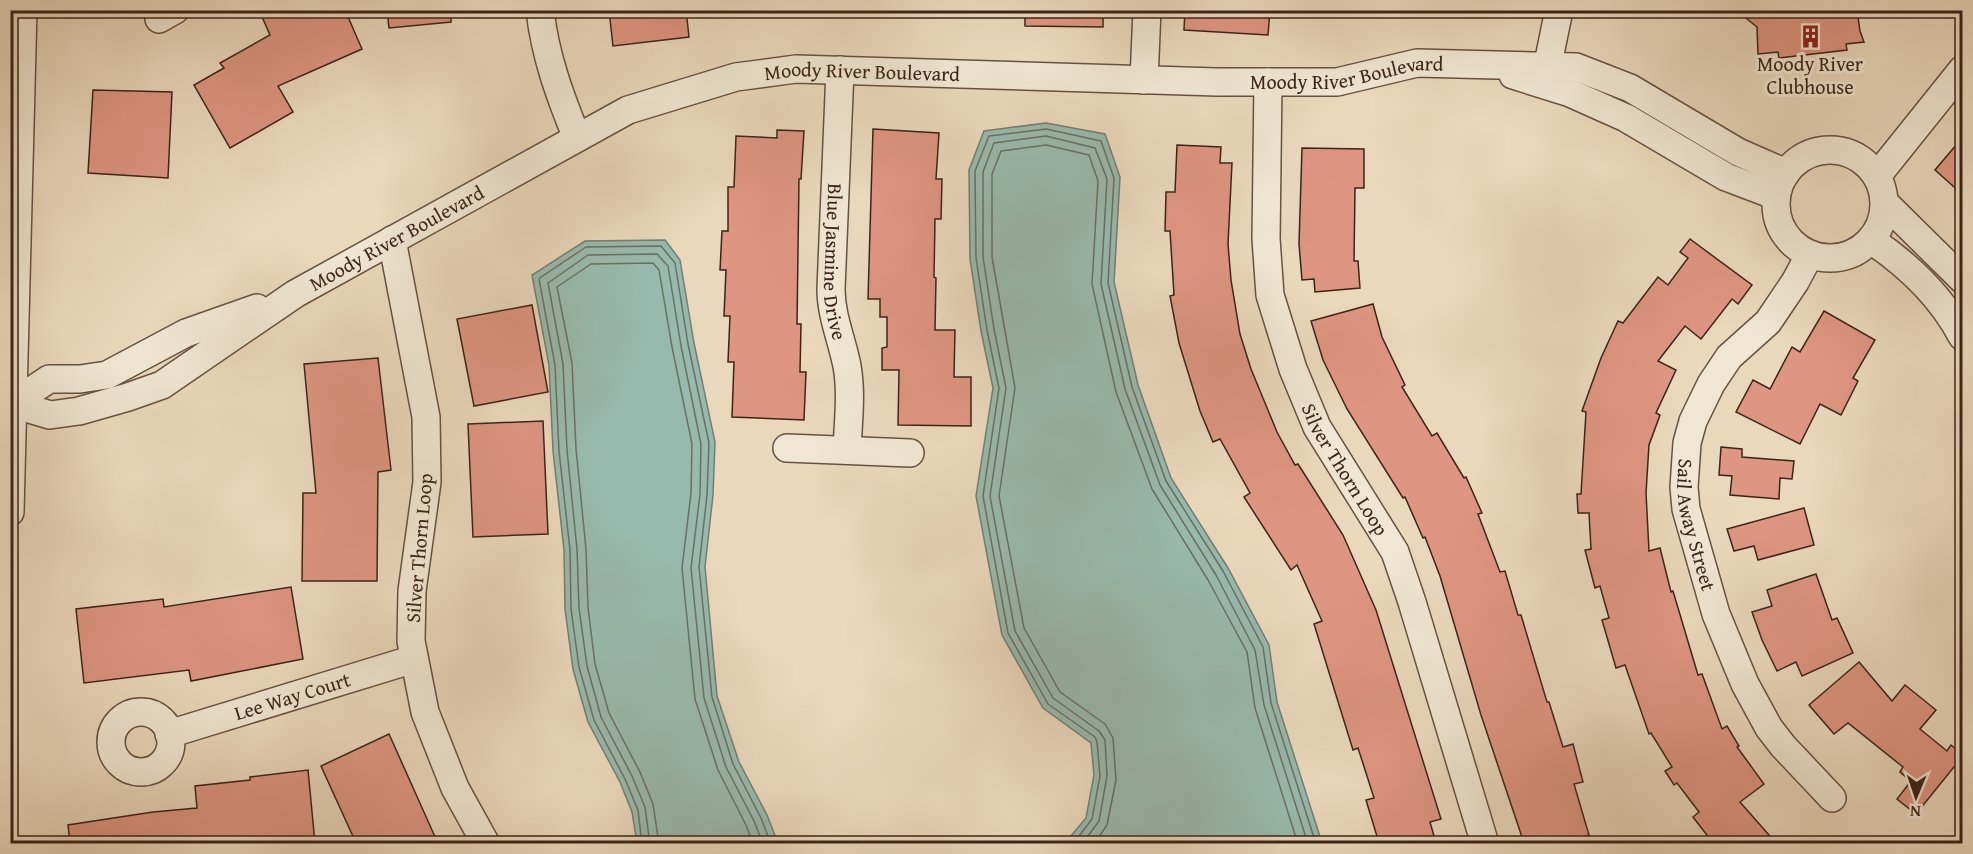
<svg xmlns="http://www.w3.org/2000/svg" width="1973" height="854" font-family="'Gentium Book Plus',serif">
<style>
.water{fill:#98baae;stroke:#737e72;stroke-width:1.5}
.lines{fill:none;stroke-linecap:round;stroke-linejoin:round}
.shore{stroke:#6a6f64;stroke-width:1.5}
.building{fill:#de9581;stroke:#3b2419;stroke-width:1.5}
.minor-casing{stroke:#675142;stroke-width:30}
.minor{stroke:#f1e6d3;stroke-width:27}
.labels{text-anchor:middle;stroke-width:6;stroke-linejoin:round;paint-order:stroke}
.poi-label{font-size:20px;fill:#3b2419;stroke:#f1e6d3}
.street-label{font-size:20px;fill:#3b2419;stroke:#f1e6d3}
</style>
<rect width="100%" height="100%" fill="#ead8bc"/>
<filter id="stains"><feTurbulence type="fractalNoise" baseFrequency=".00333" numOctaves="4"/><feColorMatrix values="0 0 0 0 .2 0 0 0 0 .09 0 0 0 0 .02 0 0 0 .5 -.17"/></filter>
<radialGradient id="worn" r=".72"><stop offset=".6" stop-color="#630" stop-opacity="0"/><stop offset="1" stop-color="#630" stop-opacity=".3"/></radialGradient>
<g class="water">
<path d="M1046,123L1105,134L1120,177L1114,282L1138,385L1171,478L1228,568L1269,645L1277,702L1322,843H1065L1086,818L1094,775L1091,743L1043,708L1002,635L976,496L993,388L981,331L970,259L969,170L984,131Z"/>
<path d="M665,240L680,260L694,343L715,442L713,495L705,567L717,696L739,762L767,815L778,843H637L632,812L620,782L588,722L573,669L565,609L564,550L553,451L549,365L532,275L585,241Z"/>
</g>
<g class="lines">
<g class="shore">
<path d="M642,844L638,810L625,779L594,720L579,667L571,609L570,550L559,451L555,365L539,279L541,277L586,247L661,246L675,263L688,344L709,443L707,495L699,567L712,697L733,764L761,818L771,844"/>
<path d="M650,844L645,807L632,776L601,717L587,666L579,608L577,549L567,450L563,364L548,283L588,255L657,254L668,266L681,346L701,444L700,494L691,568L704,698L726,767L754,821L763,844"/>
<path d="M659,844L653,804L640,772L609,713L595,664L588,607L586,549L576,449L572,363L557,287L591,264L653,263L659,270L672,347L692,444L691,493L682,568L695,699L718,770L746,825L753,844"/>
<path d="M1073,844L1092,819L1100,776L1097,742L1095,737L1048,704L1008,633L983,496L999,388L987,330L976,258L975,171L989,136L1046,129L1101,141L1114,178L1108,283L1132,387L1166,481L1223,571L1263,647L1271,703L1316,844"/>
<path d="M1082,844L1099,821L1107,776L1105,740L1099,731L1053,698L1015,631L990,496L1006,388L994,329L983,257V172L994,143L1046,136L1095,148L1107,179L1101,284L1125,389L1160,485L1216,575L1255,650L1264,705L1308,844"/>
<path d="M1094,844L1107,825L1116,780L1113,738L1105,724L1060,692L1024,628L999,496L1015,388L992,257V174L1001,151L1046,145L1089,155L1098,181L1092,284L1116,392L1152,489L1208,580L1247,652L1255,708L1298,844"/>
</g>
</g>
<g class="building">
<path d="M259,10H345L362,49L278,86L293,112L230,148L194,85L224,68L220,63L270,35Z"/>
<path d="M387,10H451V22L389,28Z"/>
<path d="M609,10H686L689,37L613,46Z"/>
<path d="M1025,10H1103V27L1025,26Z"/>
<path d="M1185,10H1270L1268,35L1184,30Z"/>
<path d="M1736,10H1857L1860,31L1864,42L1846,44L1847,50L1779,58L1778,52L1758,54L1757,27Z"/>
<path d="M93,90L172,92L168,178L88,173Z"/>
<path d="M873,129L939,133L936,179H942L941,219H935L934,277L936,278L935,330H955L954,377H971V426L898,425L899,370H882V348L887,347V317H880V299H868Z"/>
<path d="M777,130L804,131L801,179H799L797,324H801L800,372H806L804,420L732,417L734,362H728L730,316H724L726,270H720L722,231H728V187H734L736,136L777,138Z"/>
<path d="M1962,138V194L1935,170Z"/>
<path d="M1177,145L1221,147L1220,163H1232L1228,244L1231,280L1240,334L1251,369L1277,432L1295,465L1298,464L1343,535L1376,610L1441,819L1430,822L1436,843H1379L1366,800L1374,798L1358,748L1353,750L1314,624L1322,621L1297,565L1291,570L1244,497L1250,493L1220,439L1213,442L1200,411L1179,343L1170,296L1174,295L1170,231H1165L1166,192H1175Z"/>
<path d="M1302,148L1364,149V188H1355L1354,261H1358L1360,288L1315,292L1314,279L1302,280L1299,244Z"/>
<path d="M1690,239L1752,285L1738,304L1732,299L1701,339L1685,326L1658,361L1676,370L1656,413L1660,415L1649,445L1646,493L1649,551L1660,548L1671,592L1673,591L1698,675L1702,674L1722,729L1727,726L1739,746L1737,747L1764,784L1740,802L1776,843H1713L1693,817L1699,812L1677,783L1674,785L1665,771L1672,767L1651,733L1649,734L1625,665L1616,668L1602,620L1609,618L1600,586L1595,588L1585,550L1591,549L1589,513H1578L1577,494H1581L1586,412L1582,411L1601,358L1618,321L1623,323L1658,277L1668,285L1688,258L1680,252Z"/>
<path d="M1373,304L1382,337L1405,385L1402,387L1432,436L1437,433L1464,478L1466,477L1482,513L1478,514L1500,572L1505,571L1518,615H1521L1547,702H1549L1563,747L1573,744L1583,782L1574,784L1589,835L1579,838L1581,843H1524L1481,715L1440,576L1425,537L1423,538L1405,497L1403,498L1347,409L1323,360L1311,321Z"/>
<path d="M532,305L548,392L474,406L457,319Z"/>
<path d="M1824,311L1875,340L1853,378L1858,381L1841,415L1820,404L1800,444L1736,412L1753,380L1770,389L1792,347L1800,352Z"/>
<path d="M378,358L391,470L378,472L377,581H302L303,493H316L304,364Z"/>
<path d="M543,421L548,534L473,537L468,424Z"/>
<path d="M1721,447L1742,449V457L1794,461L1792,479L1780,478L1779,499L1730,495L1732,476L1719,475Z"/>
<path d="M1804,508L1814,545L1758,560L1754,546L1734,551L1727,529Z"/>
<path d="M1816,574L1832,620L1837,618L1853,653L1802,676L1796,662L1777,671L1762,640L1752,612L1772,606L1767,590Z"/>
<path d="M291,587L303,659L191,681L189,670L84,683L76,609L163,599L164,607Z"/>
<path d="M1859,662L1892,701L1905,685L1936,710L1920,729L1947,751L1951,745L1962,754V757L1916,814L1897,799L1911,781L1900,772L1903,767L1848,723L1834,734L1809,705Z"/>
<path d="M389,734L436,839L426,843H356L321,766Z"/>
<path d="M308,770L315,843H70L68,825L153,812L197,808L195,786L250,780V777Z"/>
</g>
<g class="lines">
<defs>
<g id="minor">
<path d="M540,10C545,56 560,96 577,138"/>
<path d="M159,19L175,10"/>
<path id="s1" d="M840,70L831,289C831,316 842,340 847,366C852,394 848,423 847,450"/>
<path d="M1513,75L1570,93L1626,118L1726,177L1776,196"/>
<path d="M1144,80L1147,10"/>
<path id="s2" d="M1268,82L1266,239L1270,295L1293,369L1317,427L1395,552L1412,602L1485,844"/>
<path d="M1544,83L1559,10"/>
<circle cx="1830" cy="204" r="54"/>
<path d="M1877,176L1962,70"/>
<path d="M1885,203L1962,279"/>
<path d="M392,240L426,417L427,482L412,591L411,641L425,712L455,788L486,844"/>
<path d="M1871,240C1908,265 1941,296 1962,336"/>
<path id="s3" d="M1810,254L1795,282L1768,322L1729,357L1711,384L1693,421L1687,443L1684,487L1686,509L1716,614L1745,684L1769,728L1783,746L1832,798"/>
<path id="s4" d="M13,404L50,415L79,411L128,397L162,385L295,294L628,110L736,77L796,69L1217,82H1337L1417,63L1576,67L1630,88L1738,152L1786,173"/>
<path d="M10,405L49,379H80L107,375L186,333L257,308"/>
<path d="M787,448L910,453"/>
<path d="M10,512L23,10"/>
<circle cx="141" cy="742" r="30"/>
<path id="s5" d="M169,734L414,659"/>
</g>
</defs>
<use href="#minor" class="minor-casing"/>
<use href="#minor" class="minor"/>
</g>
<defs>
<symbol id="building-bare" viewBox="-9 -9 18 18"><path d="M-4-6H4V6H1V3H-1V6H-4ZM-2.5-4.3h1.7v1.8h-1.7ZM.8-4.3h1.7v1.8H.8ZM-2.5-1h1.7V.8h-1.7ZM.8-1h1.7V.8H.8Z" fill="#8f2418" stroke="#f1e6d3" stroke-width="2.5" paint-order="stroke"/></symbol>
</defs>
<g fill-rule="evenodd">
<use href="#building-bare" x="1794" y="20" width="33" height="33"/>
</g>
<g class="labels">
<g class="poi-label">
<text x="1810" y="71">Moody River<tspan x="1810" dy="23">Clubhouse</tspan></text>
</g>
<g class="street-label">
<text dy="7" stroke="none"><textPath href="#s4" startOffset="1422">Moody River Boulevard</textPath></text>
<text dy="7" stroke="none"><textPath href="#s4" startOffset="936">Moody River Boulevard</textPath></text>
<text dy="7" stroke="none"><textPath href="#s4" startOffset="432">Moody River Boulevard</textPath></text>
<text dy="7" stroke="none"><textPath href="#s1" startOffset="192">Blue Jasmine Drive</textPath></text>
<text dy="7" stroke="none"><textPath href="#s2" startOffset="404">Silver Thorn Loop</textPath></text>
<text dy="7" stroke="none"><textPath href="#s3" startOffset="312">Sail Away Street</textPath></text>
<text transform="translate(419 548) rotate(-85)" y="7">Silver Thorn Loop</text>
<text dy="7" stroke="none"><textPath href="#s5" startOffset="129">Lee Way Court</textPath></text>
</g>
</g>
<rect width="1973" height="854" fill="none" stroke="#ead8bc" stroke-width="36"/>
<rect x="12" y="12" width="1949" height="830" fill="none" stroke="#3b2419" stroke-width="3"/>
<rect x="18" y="18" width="1937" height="818" fill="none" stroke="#3b2419" stroke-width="1.5"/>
<g transform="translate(1916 797) rotate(182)" stroke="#f1e6d3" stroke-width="4.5" paint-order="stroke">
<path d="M0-4.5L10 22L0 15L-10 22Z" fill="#3b2419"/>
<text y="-9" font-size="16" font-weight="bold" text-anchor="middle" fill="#3b2419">N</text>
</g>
<rect width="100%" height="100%" filter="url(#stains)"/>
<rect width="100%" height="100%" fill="url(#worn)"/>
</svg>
